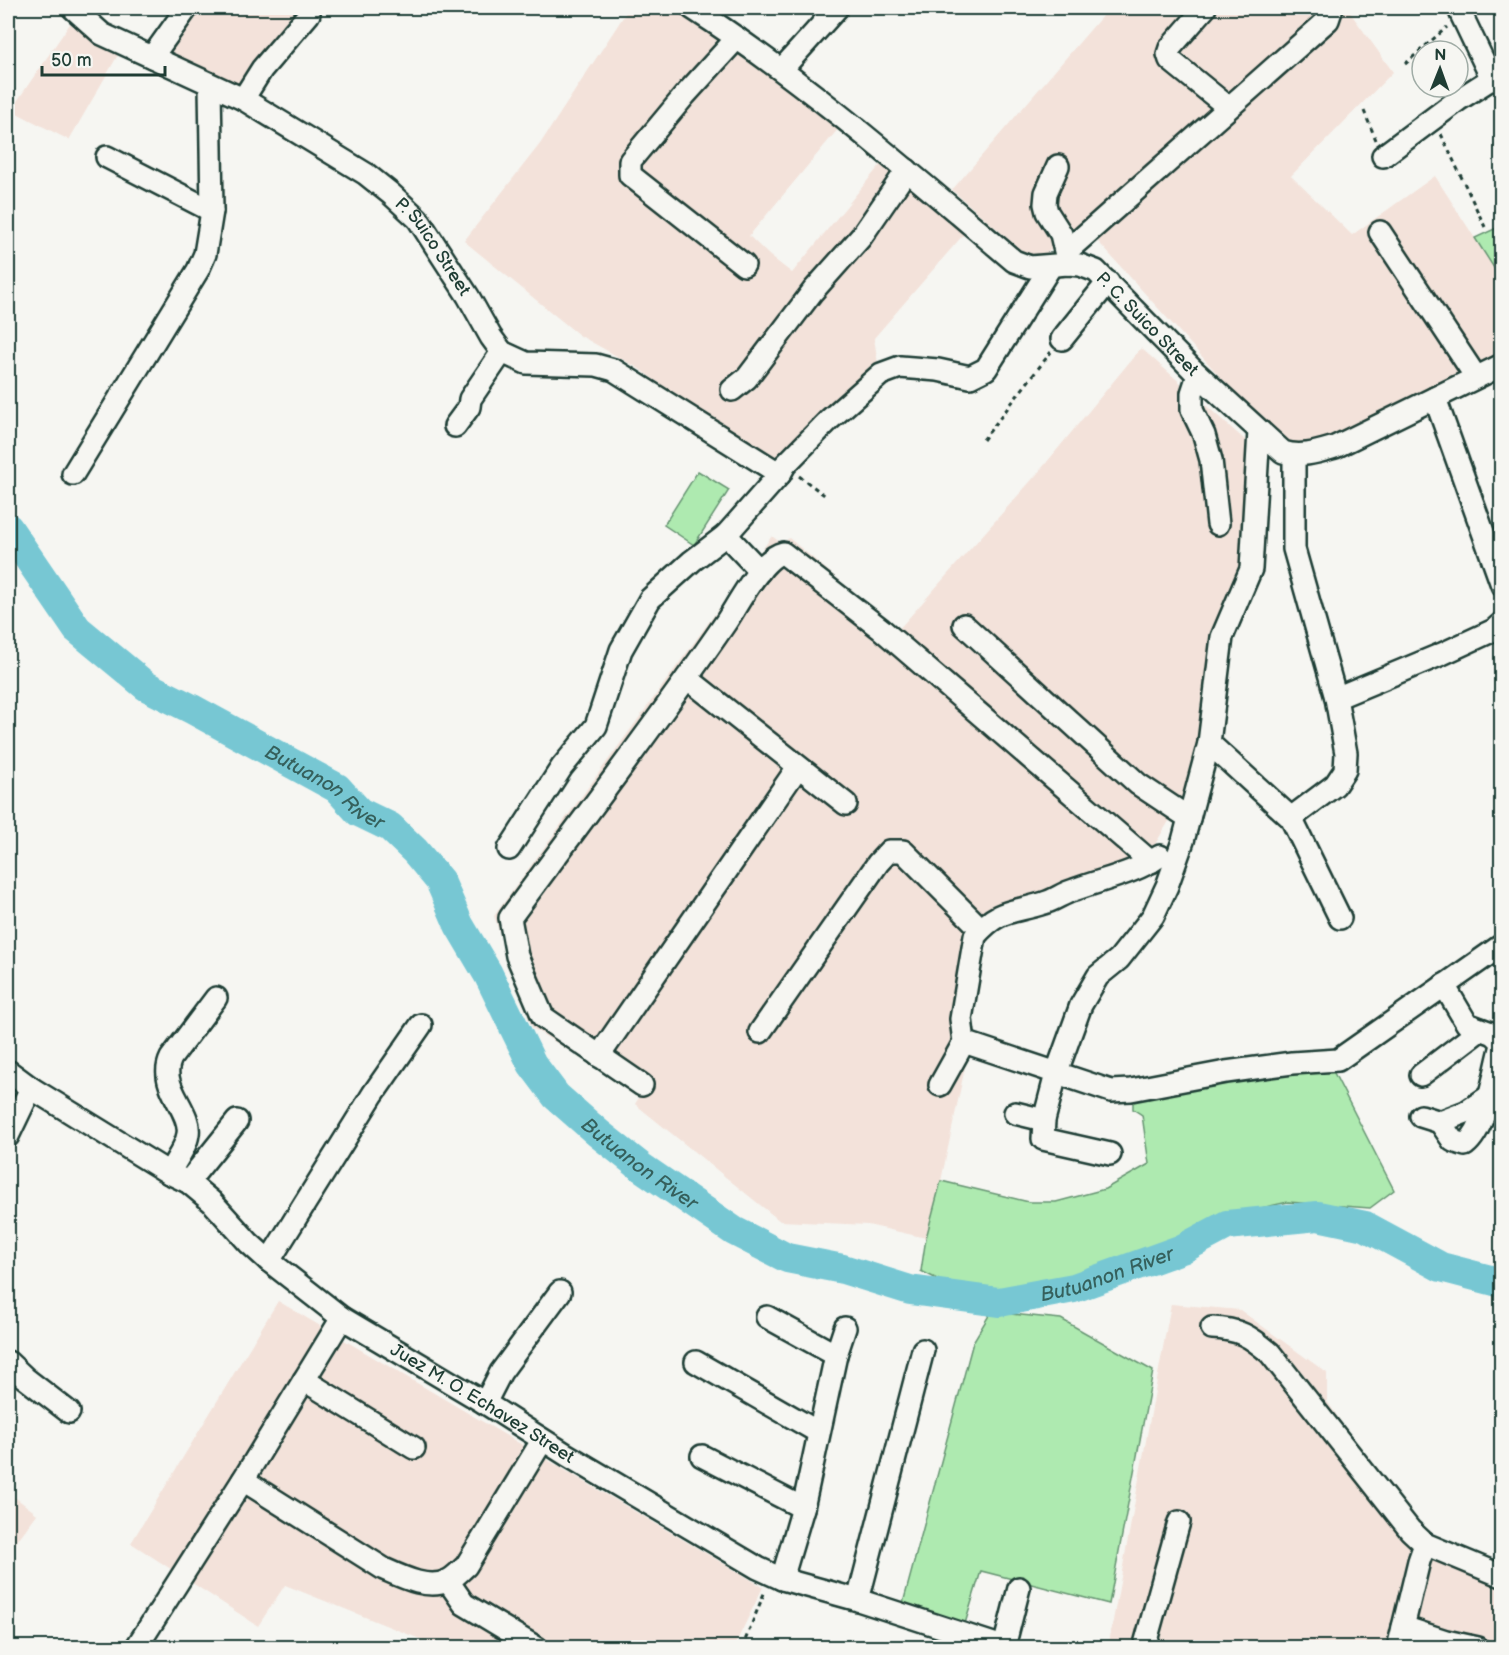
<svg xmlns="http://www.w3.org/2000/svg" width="1509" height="1655" font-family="'Balsamiq Sans',sans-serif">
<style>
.built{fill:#f3e2da}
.green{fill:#aeeab0;stroke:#669472;stroke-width:1.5}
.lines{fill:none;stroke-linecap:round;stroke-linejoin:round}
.river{stroke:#77c7d3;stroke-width:30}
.minor-casing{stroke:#1f3d34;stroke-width:26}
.path{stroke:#1f3d34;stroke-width:3;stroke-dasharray:4.5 4.5;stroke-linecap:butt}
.minor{stroke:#f6f6f2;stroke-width:21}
.labels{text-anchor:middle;stroke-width:4.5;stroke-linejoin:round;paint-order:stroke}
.street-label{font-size:18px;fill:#1f3d34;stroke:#f6f6f2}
.water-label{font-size:20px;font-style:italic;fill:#35605c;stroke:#f6f6f2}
</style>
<rect width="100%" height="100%" fill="#f6f6f2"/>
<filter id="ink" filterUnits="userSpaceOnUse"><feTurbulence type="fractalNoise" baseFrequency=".0167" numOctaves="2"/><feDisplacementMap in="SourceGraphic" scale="12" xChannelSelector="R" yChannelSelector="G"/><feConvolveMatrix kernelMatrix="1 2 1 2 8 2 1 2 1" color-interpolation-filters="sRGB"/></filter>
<g filter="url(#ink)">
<g class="built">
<path d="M190,8H302L239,87L159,51Z"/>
<path d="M629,8H672L697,22L759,65L839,128L749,236L770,256L792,273L881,164L964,234L874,338L878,364L781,461L663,386L638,368L579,335L464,241L540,144Z"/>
<path d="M1109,8H1352L1349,11L1393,72L1291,176L1352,235L1435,176L1501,279V355L1322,446H1292L1271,433L1083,225L1035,262L952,190Z"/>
<path d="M74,18L122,48L69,140L11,110Z"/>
<path d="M1141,348L1245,440L1246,557L1202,735L1181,801L1151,851L1039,896L978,914L968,1053L941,1181L926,1238L868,1225L780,1221L635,1104L641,1094L532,1028L494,916L772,536L782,544L789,538L898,630L1037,474Z"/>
<path d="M278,1301L763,1587L734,1647H435L420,1639L285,1585L258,1626L131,1543Z"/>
<path d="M1171,1304L1240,1310L1327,1373V1401L1378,1478L1432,1537L1501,1570V1647L1108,1648Z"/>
<path d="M8,1492L37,1514L8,1553Z"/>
</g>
<g class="green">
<path d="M1501,226V279L1475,238Z"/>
<path d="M698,471L729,490L694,545L664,525Z"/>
<path d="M1295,1071H1333L1394,1190L1370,1208L1288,1202L1220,1217L1174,1243L1105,1270L1028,1291L1001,1294L947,1284L921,1271L926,1238L941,1181L1029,1202H1056L1105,1189L1149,1164L1142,1115L1133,1109V1098L1142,1093L1169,1094L1226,1080Z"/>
<path d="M991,1312L1061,1319L1153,1371L1109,1604L981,1571L964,1627L902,1607L973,1342Z"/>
</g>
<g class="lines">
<path class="river" id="s1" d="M8,528L77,629L146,686L192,709L337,788L359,812L390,827L415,851L440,881L459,925L488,974L532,1064L556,1096L598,1133L641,1167L734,1231L787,1258L843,1269L910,1290L999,1302L1074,1288L1182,1249L1227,1225L1318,1216L1365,1226L1441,1267L1502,1283"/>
<defs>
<g id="minor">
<path id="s2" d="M73,8L102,34L243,99L366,174L391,194L418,219L468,296L491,337L502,352L526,363L596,365L614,370L780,474"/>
<path id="s3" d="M692,8C807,82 910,173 1014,261L1030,267L1068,264L1080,265L1096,271L1192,369L1283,452C1301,458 1318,452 1335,447L1502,365"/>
<path d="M1205,8L1170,48L1168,54L1170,60L1228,107"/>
<path d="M1461,14L1492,79"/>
<path d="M737,38L685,95L630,161V175L744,265"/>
<path d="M152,57L187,8"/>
<path d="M782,69L837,8"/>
<path d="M243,99L262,69L309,14"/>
<path d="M1383,156L1458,100L1502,72"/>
<path d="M107,157L212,211"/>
<path d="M1058,166L1046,193L1045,204L1047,212L1061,234L1068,264"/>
<path d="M1380,232L1476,377"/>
<path d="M1066,252L1328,20L1331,11L1330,8"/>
<path d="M1062,339L1108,282"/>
<path d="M1198,375L1192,393V410L1204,435L1211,460L1218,524"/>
<path d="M732,390L747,378L813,291L861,237L907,170"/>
<path d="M1435,398L1502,585"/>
<path d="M455,426L469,407L470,399L502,352"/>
<path d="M73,474L198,270L205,254L212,211L210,85"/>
<path d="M726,535L760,571"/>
<path d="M964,625L1138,784L1189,818"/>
<path d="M687,678L846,804"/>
<path d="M1336,698L1442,654L1494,630L1502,623"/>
<path d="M1209,743L1291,818L1340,918"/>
<path d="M1291,818L1335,785L1345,770L1346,753L1336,698L1294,549V455"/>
<path d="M509,849L562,767L596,726L621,650L650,599L692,561L726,535L780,474L785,465L829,420L881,374L900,367L938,370L970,377L986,369L1051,266"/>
<path d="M1444,985L1467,1024L1494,1034L1502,1042"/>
<path d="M760,1032L878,863L889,851H903L981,929"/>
<path d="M964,1042L1111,1091L1131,1090L1226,1072L1292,1063L1338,1060L1502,945"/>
<path d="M599,1056L798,767"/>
<path id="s4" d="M8,1071L31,1088L169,1173L188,1182L212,1202L249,1243L269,1261L342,1318L485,1403L567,1455L758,1568L782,1579L858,1600L1006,1648"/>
<path d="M1421,1075L1480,1030"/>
<path d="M642,1085L543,1017L517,956L510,918C582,820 657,723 726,622C738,604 762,557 783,553L881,629L1151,862"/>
<path d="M940,1085L964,1042L961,1019L975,936C999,908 1013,913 1044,903C1055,900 1063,893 1074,890C1103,879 1133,874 1160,856"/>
<path d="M1015,1113L1044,1120"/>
<path d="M1421,1116L1440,1122L1466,1112L1488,1097"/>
<path d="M1440,1122L1453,1141L1465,1145C1487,1128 1494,1073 1502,1045"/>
<path d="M8,1136L31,1088"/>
<path d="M1110,1154L1043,1139L1044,1120L1056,1074L1081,1005L1098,976L1119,959L1153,916L1167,886L1183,841L1209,743L1222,637L1251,569L1259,431"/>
<path d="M169,1173C175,1161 186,1148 188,1134C192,1110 157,1086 171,1058L216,998"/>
<path d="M188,1182L237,1121"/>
<path d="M269,1261L373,1094L421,1025"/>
<path d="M767,1317L836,1355"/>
<path d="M1212,1328C1239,1329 1250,1336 1270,1353L1410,1530L1425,1544L1419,1561L1398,1648"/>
<path d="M8,1362L25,1378L69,1412"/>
<path d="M696,1362L818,1432"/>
<path d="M304,1380L414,1448"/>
<path d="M485,1403L501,1372L560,1292"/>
<path d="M702,1456L803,1508"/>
<path d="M243,1480L384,1569C402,1577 428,1590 447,1581C454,1578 460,1571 466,1566L542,1441"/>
<path d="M1425,1544L1502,1576"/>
<path d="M782,1579L803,1508L836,1355L845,1328"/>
<path d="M448,1581L464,1604L537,1648"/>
<path d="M858,1600L923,1350"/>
<path d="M1403,1627L1446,1641L1478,1648"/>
<path d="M1004,1647L1019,1588"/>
<path d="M136,1648L243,1480L342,1318"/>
<path d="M1144,1648L1179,1522"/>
</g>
</defs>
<use href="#minor" class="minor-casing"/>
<g class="path">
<path d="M1405,64L1447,27"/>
<path d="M1364,111L1376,140"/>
<path d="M1441,134L1485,227"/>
<path d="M983,440L1051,352"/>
<path d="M799,476L827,497"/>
<path d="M742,1648L765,1591"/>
</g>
<use href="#minor" class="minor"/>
</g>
</g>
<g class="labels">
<g class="street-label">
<text dy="6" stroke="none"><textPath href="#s2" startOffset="438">P. Suico Street</textPath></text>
<text dy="6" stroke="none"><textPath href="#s3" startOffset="568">P. C. Suico Street</textPath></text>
<text dy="6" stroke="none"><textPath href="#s4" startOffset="582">Juez M. O. Echavez Street</textPath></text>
</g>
<g class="water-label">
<text dy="7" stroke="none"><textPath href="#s1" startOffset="418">Butuanon River</textPath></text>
<text dy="7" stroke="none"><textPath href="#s1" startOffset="922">Butuanon River</textPath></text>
<text dy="7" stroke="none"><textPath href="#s1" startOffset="1426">Butuanon River</textPath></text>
</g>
</g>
<rect width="1509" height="1655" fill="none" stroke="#f6f6f2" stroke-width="30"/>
<rect x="15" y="15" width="1479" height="1625" fill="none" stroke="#1f3d34" stroke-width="2" filter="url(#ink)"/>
<g transform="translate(1440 69) rotate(1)"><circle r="28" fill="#f6f6f2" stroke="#a0aca6" stroke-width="1.5"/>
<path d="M0-4.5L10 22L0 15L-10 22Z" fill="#1f3d34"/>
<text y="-9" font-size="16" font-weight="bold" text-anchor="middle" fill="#1f3d34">N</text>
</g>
<path d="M42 66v9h123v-9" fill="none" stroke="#1f3d34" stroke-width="3"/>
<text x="51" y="66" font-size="18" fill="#1f3d34" stroke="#f6f6f2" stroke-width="4.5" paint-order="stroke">50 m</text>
</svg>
